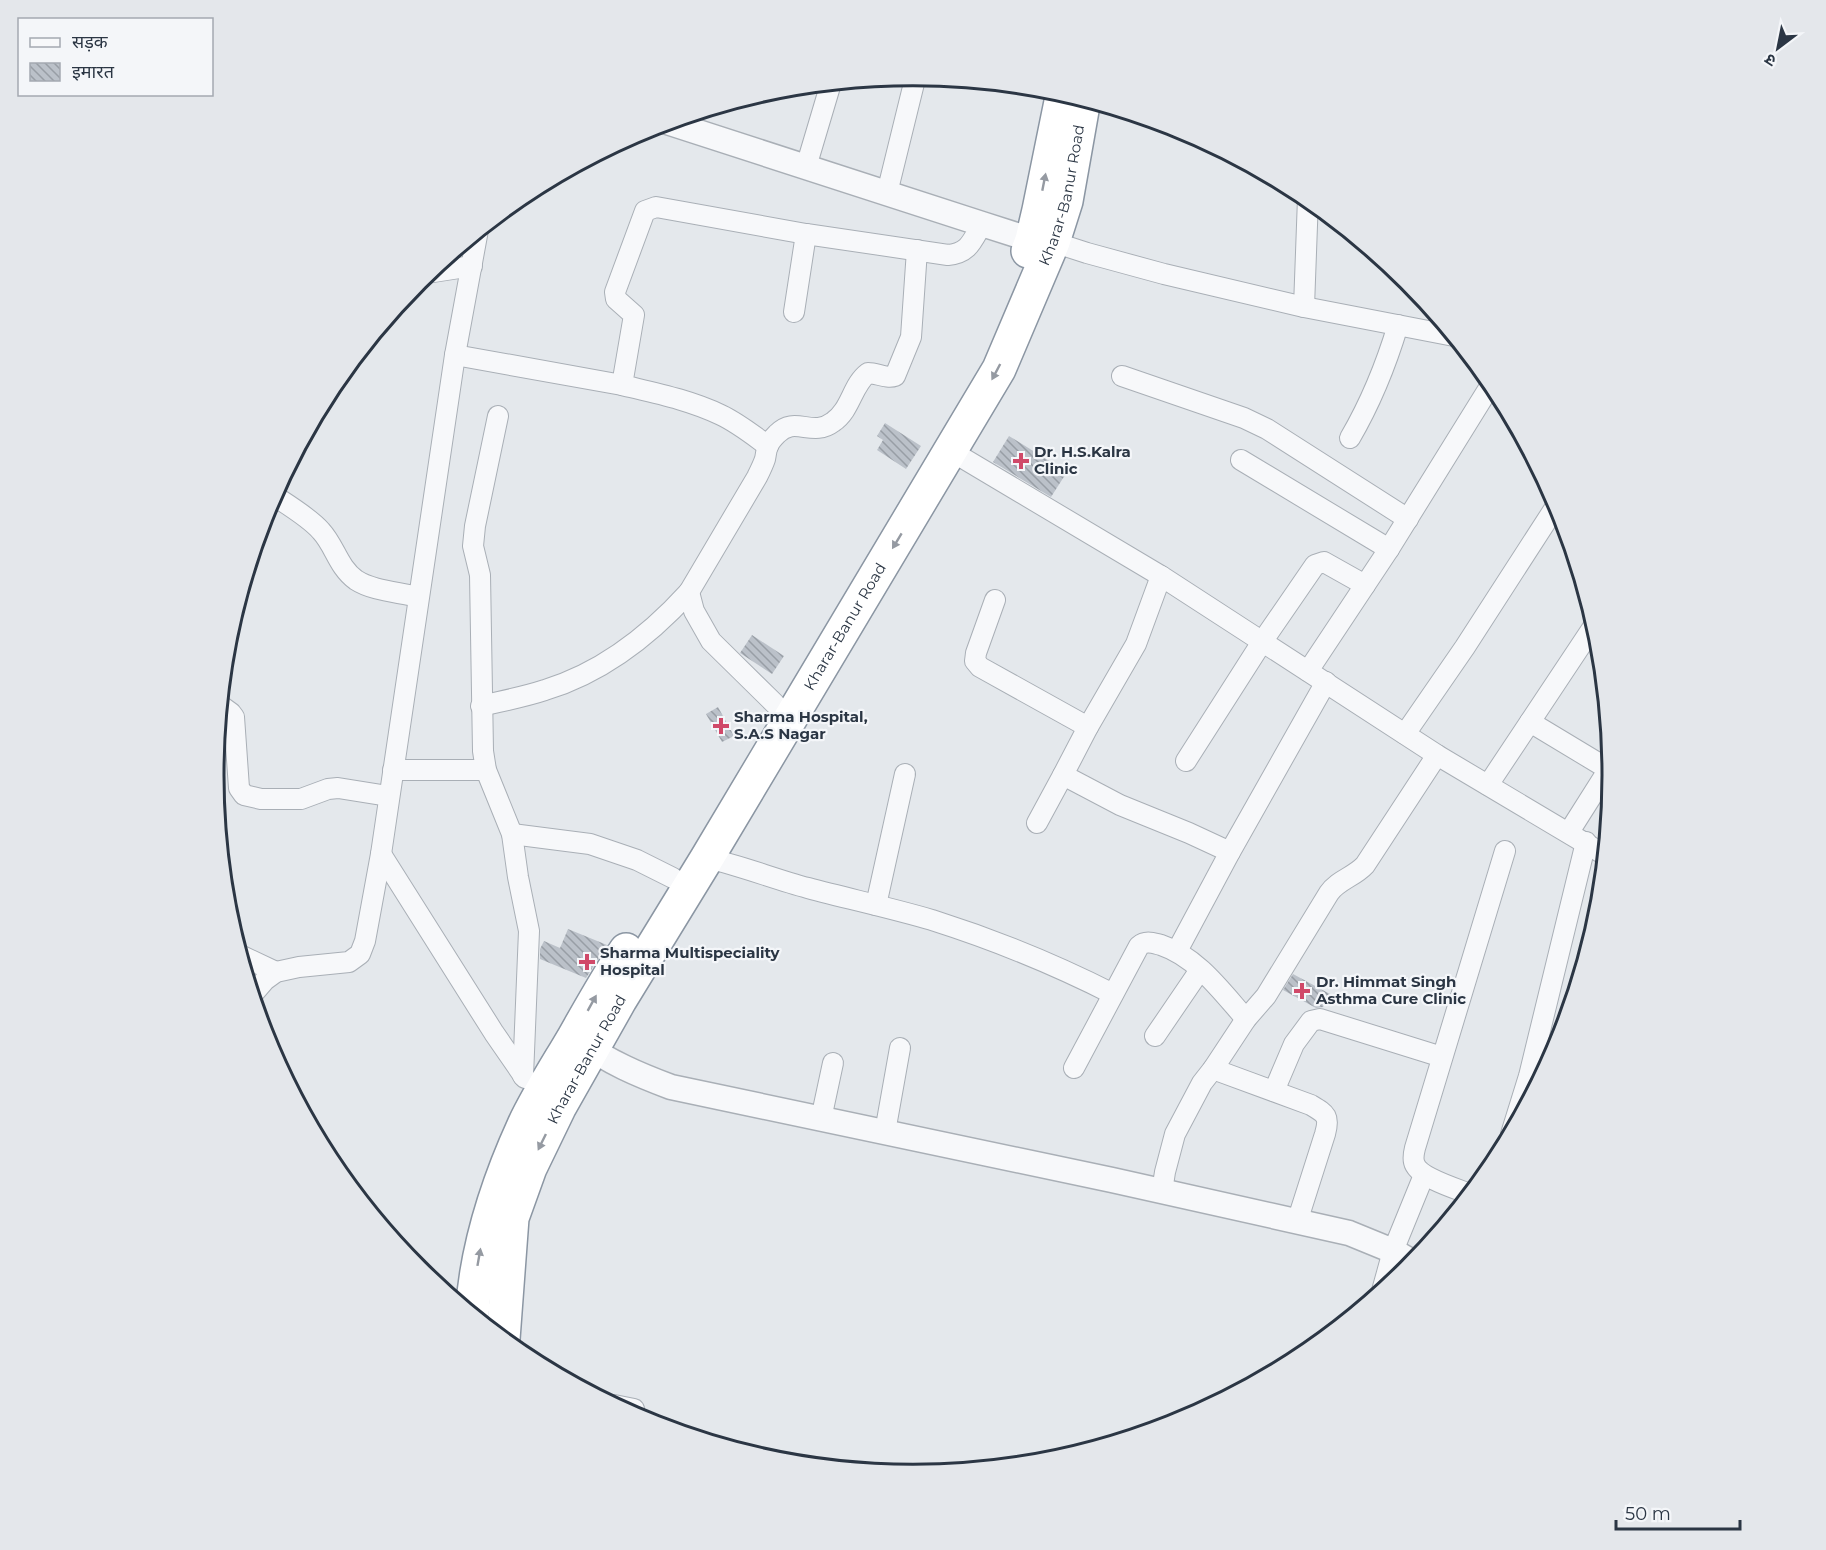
<svg xmlns="http://www.w3.org/2000/svg" width="1826" height="1550" font-family="Montserrat,'Noto Sans Devanagari',sans-serif">
<style>
.building{fill:url(#building-back-hatch)}
.lines{fill:none;stroke-linecap:round;stroke-linejoin:round}
.minor-casing{stroke:#a9afb6;stroke-width:22}
.tertiary-casing{stroke:#a9afb6;stroke-width:27}
.trunk-casing{stroke:#8b96a3;stroke-width:36}
.minor{stroke:#f7f8fa;stroke-width:20}
.tertiary{stroke:#f7f8fa;stroke-width:24}
.trunk{stroke:#fff;stroke-width:33}
.oneway{fill:#959aa2}
.poi-dot{fill:#d04969;stroke:#f4f6f9;stroke-width:2}
.labels{text-anchor:middle;stroke-width:4.5;stroke-linejoin:round;paint-order:stroke}
.street-label{font-size:15px;fill:#2b3644;stroke:#f4f6f9}
.poi-label{font-size:15px;font-weight:bold;fill:#2b3644;stroke:#f4f6f9;text-anchor:start}
.rim{fill:none;stroke:#2b3644;stroke-width:3}
</style>
<defs>
<pattern id="building-back-hatch" width="6" height="6" patternUnits="userSpaceOnUse" patternTransform="scale(1.5)"><rect width="6" height="6" fill="#bbc1c9"/><path d="M-1 5l2 2M0 0l6 6M5-1l2 2" fill="none" stroke="#989ea5"/></pattern>
</defs>
<rect width="100%" height="100%" fill="#e4e8ec"/>
<g class="building">
<path d="M885,423L921,446L906,469L877,450L883,440L877,436Z"/>
<path d="M1009,436L1067,472L1051,497L993,462Z"/>
<path d="M752,635L784,656L772,674L740,653Z"/>
<path d="M718,707L734,736L722,742L706,714Z"/>
<path d="M568,929L607,945L586,978L540,959V949L544,941L560,948Z"/>
<path d="M1293,974L1330,994L1323,1007L1316,1008L1283,990Z"/>
</g>
<g class="lines">
<defs>
<g id="minor">
<path d="M806,167L831,83"/>
<path d="M887,193L916,75"/>
<path d="M1053,242L1087,253L1164,274L1304,307L1454,336"/>
<path d="M427,273L472,266"/>
<path d="M1304,307L1308,198"/>
<path d="M794,312L806,234"/>
<path d="M455,355L622,385"/>
<path d="M1122,376L1244,418L1267,429L1408,519"/>
<path d="M498,416L475,526L473,546L480,575L483,751L486,770L512,834L518,877L529,931L523,1076"/>
<path d="M1350,438C1371,402 1386,365 1398,325"/>
<path d="M768,446C753,435 738,423 721,415C690,400 655,393 622,385L634,315L616,299L615,292L645,211L656,207L806,234L948,255C969,253 972,241 982,224"/>
<path d="M951,451L1161,576L1437,755L1605,855"/>
<path d="M1241,460L1389,549"/>
<path d="M273,495C288,505 310,518 321,531C335,546 338,567 356,580C373,591 399,592 418,597"/>
<path d="M1161,576L1136,644L1088,727L1063,775L1120,805L1189,833L1230,852L1326,682"/>
<path d="M689,592L757,477C760,471 763,465 765,459C766,455 766,450 768,446C770,441 774,437 777,434C795,415 812,438 833,422C851,410 852,385 868,373C877,373 887,379 895,376L911,337L917,250"/>
<path d="M995,600L976,653L975,661L980,667L1088,727"/>
<path d="M1308,671L1389,549L1492,383"/>
<path d="M220,705L231,713L234,717L239,788L244,795L261,799H301L328,789L338,788L388,796"/>
<path d="M481,706C502,701 524,697 545,690C601,673 650,635 689,592L694,611L711,641L775,704"/>
<path d="M1530,722L1608,769"/>
<path d="M1405,734L1465,647L1558,503"/>
<path d="M1186,761L1262,642L1315,565L1324,562L1365,585"/>
<path d="M393,770H486"/>
<path d="M1488,785L1595,624"/>
<path d="M1037,823L1063,775"/>
<path d="M1569,832L1612,764"/>
<path d="M512,834L590,844L637,860L673,878"/>
<path d="M381,854L494,1033L525,1078"/>
<path d="M707,858C742,866 774,879 808,888C849,899 891,908 932,920C995,940 1054,964 1113,994"/>
<path d="M876,905L905,774"/>
<path d="M1177,951L1230,852"/>
<path d="M240,955L276,972"/>
<path d="M252,995L265,980L276,972L299,967L349,962L360,954L365,941L381,854L455,355L478,230"/>
<path d="M1155,1036L1200,970"/>
<path d="M1074,1068L1139,946C1146,940 1153,943 1161,945C1197,957 1222,992 1246,1019"/>
<path d="M1213,1069L1311,1105C1326,1114 1330,1116 1325,1134L1297,1222"/>
<path d="M1274,1091L1294,1044L1311,1021L1320,1019L1442,1057"/>
<path d="M821,1119L833,1063"/>
<path d="M885,1132L900,1048"/>
<path d="M1511,1134L1529,1076L1586,842"/>
<path d="M1162,1191L1165,1172L1175,1134L1202,1083L1213,1069L1246,1019L1266,996L1329,893C1338,880 1354,877 1365,865L1437,755"/>
<path d="M1470,1194C1457,1189 1417,1177 1414,1162C1413,1158 1414,1152 1415,1148L1505,851"/>
<path d="M1382,1291L1393,1251L1424,1175"/>
<path d="M614,1405L634,1409"/>
</g>
<g id="tertiary">
<path d="M667,122L982,224L1032,240L1047,241"/>
<path d="M580,1041C608,1062 639,1075 671,1087L1112,1180L1349,1233L1393,1251L1414,1263"/>
</g>
<g id="trunk">
<path d="M1028,251L1032,240L1039,210L1063,92"/>
<path d="M472,1315C476,1249 497,1184 524,1125C538,1095 557,1066 574,1037C591,1007 607,978 626,950"/>
<path id="s1" d="M503,1339L512,1218L530,1168L559,1108L620,1000L707,858L999,369L1053,242L1066,201L1084,99"/>
</g>
</defs>
<use href="#minor" class="minor-casing"/>
<use href="#tertiary" class="tertiary-casing"/>
<use href="#trunk" class="trunk-casing"/>
<use href="#minor" class="minor"/>
<use href="#tertiary" class="tertiary"/>
<use href="#trunk" class="trunk"/>
</g>
<defs><path id="oneway-solid" d="M-6-.8H1V-3.2L6.5 0L1 3.2V.8H-6Z" transform="scale(1.5)"/></defs>
<g class="oneway">
<use href="#oneway-solid" transform="translate(1044 182) rotate(-79)"/>
<use href="#oneway-solid" transform="translate(996 372) rotate(118)"/>
<use href="#oneway-solid" transform="translate(897 541) rotate(121)"/>
<use href="#oneway-solid" transform="translate(592 1003) rotate(-61)"/>
<use href="#oneway-solid" transform="translate(542 1142) rotate(116)"/>
<use href="#oneway-solid" transform="translate(479 1257) rotate(-80)"/>
</g>
<g class="poi-dot">
<path d="M1018 452h6v6h6v6h-6v6h-6v-6h-6v-6h6z"/>
<path d="M718 717h6v6h6v6h-6v6h-6v-6h-6v-6h6z"/>
<path d="M584 953h6v6h6v6h-6v6h-6v-6h-6v-6h6z"/>
<path d="M1299 982h6v6h6v6h-6v6h-6v-6h-6v-6h6z"/>
</g>
<g class="labels">
<g class="street-label">
<text dy="5" stroke="none"><textPath href="#s1" startOffset="1287">Kharar-Banur Road</textPath></text>
<text dy="5" stroke="none"><textPath href="#s1" startOffset="801">Kharar-Banur Road</textPath></text>
<text dy="5" stroke="none"><textPath href="#s1" startOffset="297">Kharar-Banur Road</textPath></text>
</g>
<g class="poi-label">
<text x="1034" y="457">Dr. H.S.Kalra<tspan x="1034" dy="17">Clinic</tspan></text>
<text x="734" y="722">Sharma Hospital,<tspan x="734" dy="17">S.A.S Nagar</tspan></text>
<text x="600" y="958">Sharma Multispeciality<tspan x="600" dy="17">Hospital</tspan></text>
<text x="1316" y="987">Dr. Himmat Singh<tspan x="1316" dy="17">Asthma Cure Clinic</tspan></text>
</g>
</g>
<path d="M0 0H1826V1550H0ZM224 775a689 689 0 1 1 1378 0a689 689 0 1 1-1378 0Z" fill="#e4e7eb" fill-rule="evenodd"/>
<path class="rim" d="M224 775a689 689 0 1 1 1378 0a689 689 0 1 1-1378 0Z"/>
<rect x="18" y="18" width="195" height="78" fill="#f4f6f9" stroke="#a4a9b1" stroke-width="1.5"/>
<rect x="30" y="38" width="30" height="9" fill="#f7f8fa" stroke="#a4a9b1" stroke-width="1.5"/>
<text x="72" y="48" font-size="18" fill="#2b3644">सड़क</text>
<rect x="30" y="63" width="30" height="18" fill="url(#building-back-hatch)" stroke="#a4a9b1" stroke-width="1.5"/>
<text x="72" y="78" font-size="18" fill="#2b3644">इमारत</text>
<g transform="translate(1778 48) rotate(212)" stroke="#f4f6f9" stroke-width="4.5" paint-order="stroke">
<path d="M0-4.5L10 22L0 15L-10 22Z" fill="#2b3644"/>
<text y="-9" font-size="16" font-weight="bold" text-anchor="middle" fill="#2b3644">उ</text>
</g>
<path d="M1616 1520v9h124v-9" fill="none" stroke="#2b3644" stroke-width="3"/>
<text x="1625" y="1520" font-size="18" fill="#2b3644" stroke="#f4f6f9" stroke-width="4.5" paint-order="stroke">50 m</text>
</svg>
